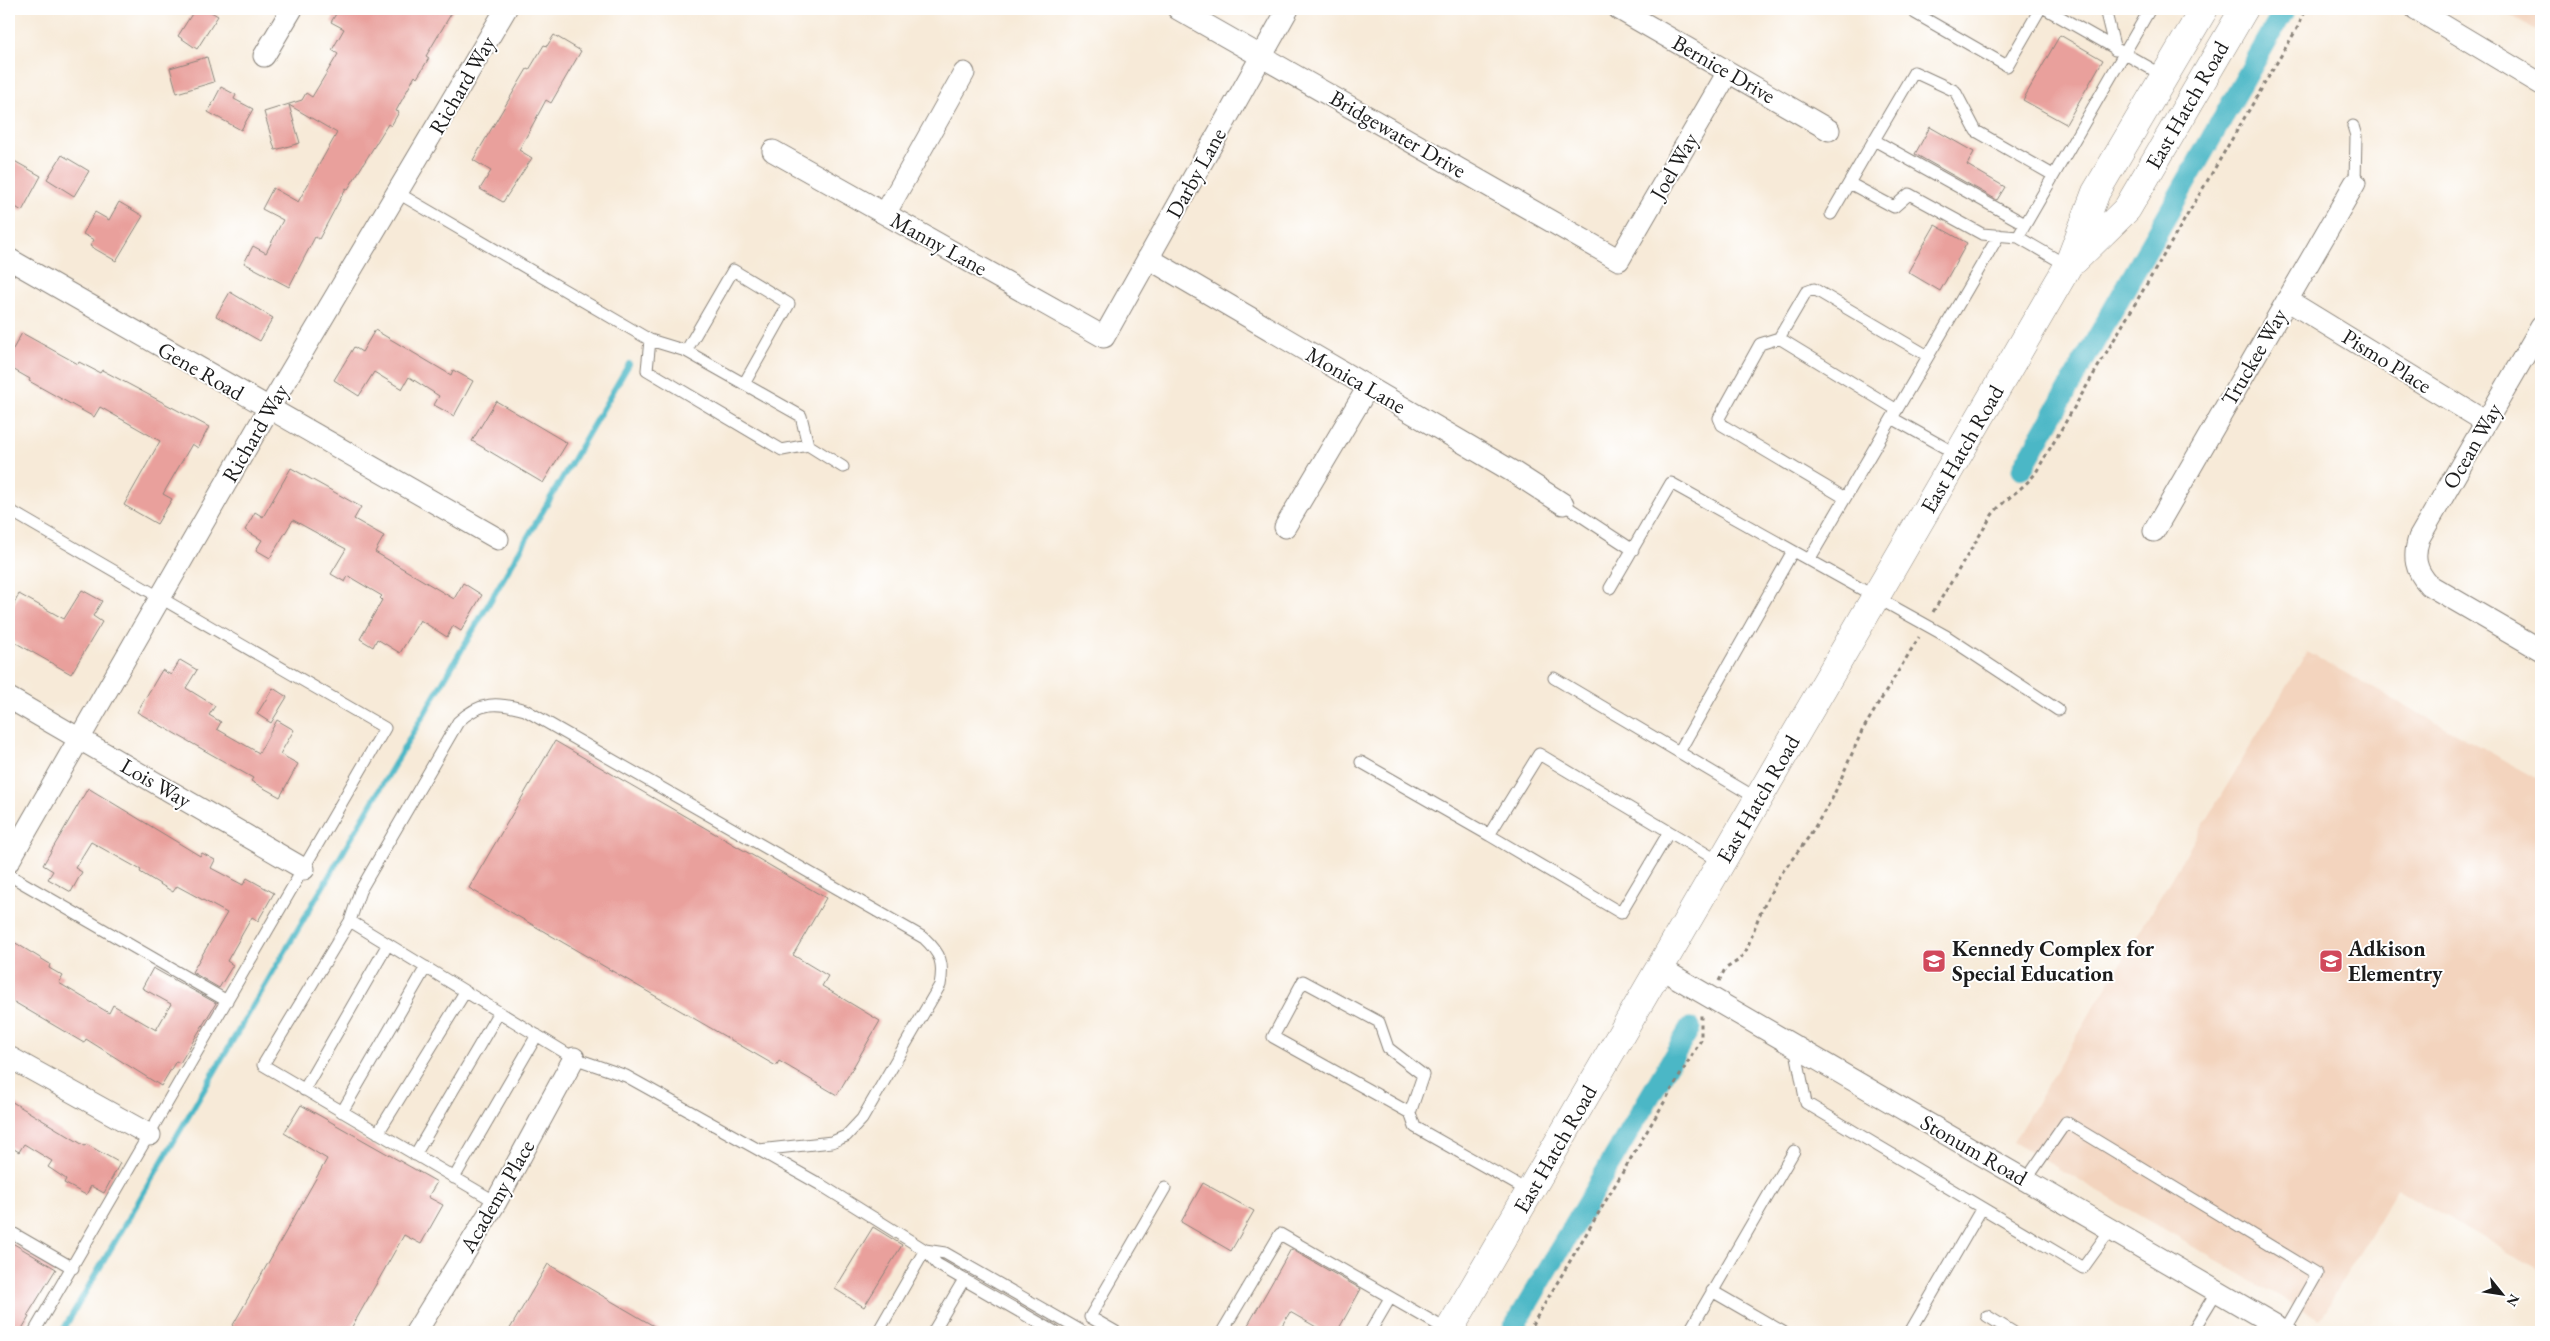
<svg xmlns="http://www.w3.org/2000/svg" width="2550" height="1341" viewBox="0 0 2550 1341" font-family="'EB Garamond',serif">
  <rect width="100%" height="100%" fill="#fff"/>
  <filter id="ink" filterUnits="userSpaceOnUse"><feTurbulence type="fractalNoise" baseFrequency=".02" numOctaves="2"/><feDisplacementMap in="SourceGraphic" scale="10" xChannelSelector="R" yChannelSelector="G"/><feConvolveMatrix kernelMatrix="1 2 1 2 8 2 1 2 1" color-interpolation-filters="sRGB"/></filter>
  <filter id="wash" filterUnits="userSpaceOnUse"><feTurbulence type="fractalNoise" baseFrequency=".0096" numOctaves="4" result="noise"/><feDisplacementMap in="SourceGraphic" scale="20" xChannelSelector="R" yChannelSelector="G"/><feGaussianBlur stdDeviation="1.12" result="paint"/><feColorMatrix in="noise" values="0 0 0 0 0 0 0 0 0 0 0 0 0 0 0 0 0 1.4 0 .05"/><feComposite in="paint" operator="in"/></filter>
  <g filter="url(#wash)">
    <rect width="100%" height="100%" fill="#f7ead8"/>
    <path fill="#f3d4be" d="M2500,9h41v24z
      M2307,652l234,128v491l-144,-82 -78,131 -306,-178z"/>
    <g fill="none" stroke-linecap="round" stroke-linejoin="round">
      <path stroke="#4bb7c6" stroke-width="6" d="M62,1332l567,-968"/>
      <path stroke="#4bb7c6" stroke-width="21" d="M2022,469l263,-460
        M1511,1332l179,-304"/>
    </g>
    <g id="blocks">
      <path fill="#e9a09c" d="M195,9h11l12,7 -21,33 -19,-13z
        M339,9h115l-28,47 3,2 -12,20 -2,-2 -19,35 3,1 -8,14 -3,-2 -40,65 -2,-1 -27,51 -4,-2 -26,50 -45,-24 9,-17 13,7 17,-33 -21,-11 11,-21 25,14 39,-69 -48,-28 11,38 -25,7 -11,-38 38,-12 4,-7 6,4 26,-43 -6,-4 12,-21 -13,-7z
        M554,35l27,16 -30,52 -5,-3 -27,50 13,8 -29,44 -23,-13 11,-18 -18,-11 54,-91 2,1 15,-25 3,1z
        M2060,35l43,25 -37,64 -43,-24z
        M207,57l7,25 -37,11 -7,-25z
        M221,87l15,8 -2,4 19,10 -12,21 -33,-18z
        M1930,127l44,25 -7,13 38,22 -8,13 -82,-46z
        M62,155l27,16 -15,25 -27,-17z
        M9,158l32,18 -19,35 -13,-8z
        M119,202l24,14 -27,45 -26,-15 4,-6 -11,-6 12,-22 14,8z
        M1935,225l32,18 -27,48 -32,-19z
        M230,292l43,26 -13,23 -44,-25z
        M375,330l76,45 2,-5 20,11 -19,35 -20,-11 5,-9 -30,-19 -7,12 -28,-17 -15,24 -25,-16 20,-33 8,5z
        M22,333l56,31 1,-2 21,11 2,-3 107,57 -11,21 -6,-4 -29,50 9,5 -15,25 -33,-19 36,-64 -60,-34 -6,10 -65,-36 1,-2 -21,-12v-11z
        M496,401l71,42 -24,40 -71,-42z
        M291,468l70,39 -7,12 30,17 -9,16 79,47 9,-16 19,12 -21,36 -8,-5 -6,11 -27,-17 -20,33 -23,-14 -4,8 -13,-8 22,-39 -2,-2 2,-2 -34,-20 -3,6 -14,-8 15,-25 -53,-29 -23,38 -14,-8 6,-10 -17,-10 10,-18 8,5z
        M82,590l20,11 -9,15 9,6 -31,52 -62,-35v-25l10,-20 45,25z
        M180,660l17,10 -11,18 29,18 -6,9 12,7 -4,7 42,24 18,-33 17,10 -14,24 18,10 -18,33 -29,-16 2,-3 -116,-66 25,-42 9,5z
        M273,688l14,9 -16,26 -14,-9z
        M555,741l271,157 -33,57 35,21 -6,10 58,35 -43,74 -58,-34 -3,5 -307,-178z
        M88,788l112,68 2,-3 13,7 -4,8 32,17 4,-7 27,15 -16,28 -6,-4 -25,44 6,4 -14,23 -27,-16 35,-59 -50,-27 -4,6 -33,-20 1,-2 -50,-28 -16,26 7,4 -11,20 -23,-13 5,-8 -10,-6z
        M9,939l41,25 -1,4 14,8 -4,7 50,30 4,-8 43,25 15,-26 -29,-16 11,-20 63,35 -36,60 -4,-2 -15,25 -75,-47 -2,4 -75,-44z
        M9,1100l76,46 1,-2 34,19 -16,30 -13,-7 -5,9 -22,-12 2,-4 -18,-12 4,-6 -28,-17 -5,8 -10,-6z
        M301,1105l136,77 -9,15 15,8 -22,39 -17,-9 -55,97h-120l98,-173 -43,-26z
        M1203,1183l51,28 -23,40 -50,-29z
        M873,1227l29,18 -38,62 -29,-18z
        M9,1241l47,28 -29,47 2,1 -9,15h-11z
        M1291,1249l70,40 -24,43h-12l-35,-20 -12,20h-34z
        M548,1264l116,68h-156z"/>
    </g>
  </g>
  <g filter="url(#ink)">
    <use href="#blocks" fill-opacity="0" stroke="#8a837a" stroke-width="1"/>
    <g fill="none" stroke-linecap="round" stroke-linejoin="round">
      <g stroke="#8a837a" stroke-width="13">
        <path id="service" d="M1918,9l-3,4 92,53 33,-57
          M2046,9l118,67
          M2105,9l10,41
          M2353,126l3,10 -1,47
          M1849,183l45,24 15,-13 73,40 36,3
          M398,193l252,147 36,11 115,65 7,29 35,22
          M1831,214l43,-74
          M2025,224l-151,-84 40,-68 41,19 21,40 77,44
          M2068,266l-50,-29 132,-228
          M1779,338l118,72
          M650,340l-3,30 135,80 26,-5
          M686,351l47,-81 56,34 -45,80
          M1892,418l66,37
          M1845,498l-123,-73 -3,-7 41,-74 19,-6 27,-46 8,-3 114,67
          M1563,504l70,46
          M9,510l376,218 -351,604
          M1809,560l190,-325
          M1610,588l61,-105 122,68
          M1554,678l204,121
          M1679,752l114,-201 153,85 112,74
          M1361,762l128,73 50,-81 181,108
          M1489,835l132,78 48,-81
          M9,875l218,126
          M350,921l10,-30 98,-169c22,-21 40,-20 67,-12l399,228c17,16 20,25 16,47l-78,134 -16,17 -14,6 -73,8 -133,-74 -52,-18 -224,-137 -87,144 233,137
          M1795,1046l11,57 277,165 28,-39
          M304,1090l84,-146
          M342,1112l84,-145
          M1410,1113l13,-38 -35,-27 -9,-26 -76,-41 -30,56 137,76 5,14 115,65
          M378,1133l87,-141
          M759,1150l62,35 104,65 12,14 118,68
          M415,1155l84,-143
          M454,1178l83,-143
          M2026,1180l40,-58 251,152 -33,58
          M9,1231l64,37
          M925,1250l20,3 138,79
          M1712,1291l71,41
          M1987,1316l26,16
          M878,1332l47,-82
          M933,1332l30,-51
          M1116,1332l-26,-15 75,-129
          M1222,1332l58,-98 169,97
          M1370,1332l20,-34
          M1689,1332l105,-181
          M1910,1332l72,-124
          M2192,1332l25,-41"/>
      </g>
      <g stroke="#8a837a" stroke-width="23">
        <path id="minor" d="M1178,9l441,251 109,-188
          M1619,9l210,121
          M2416,9l125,75
          M264,56l28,-47
          M773,151l331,186 184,-328
          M885,214l79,-141
          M1148,258l367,215 48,31
          M9,259l489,280
          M2287,300l199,122
          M2541,327l-122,211c-6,19 -4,32 10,47l112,65
          M1285,527l83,-140
          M2154,531l201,-348
          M9,698l295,171
          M9,861l259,-451 238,-401
          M1660,968l627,364
          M9,1057l141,78
          M416,1332l80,-130 78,-144"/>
      </g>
      <g stroke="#8a837a" stroke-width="29">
        <path id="primary" d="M2075,260l52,-51 117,-200
          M1448,1332l620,-1066 28,-74 108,-183"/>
      </g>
      <path stroke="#8a837a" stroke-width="3" stroke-dasharray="4 4" stroke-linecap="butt" d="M1933,612l59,-97c12,-16 30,-25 43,-41l264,-449 6,-16
        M1719,981l6,-12 14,-9 7,-9 13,-35 19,-38 30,-40 24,-39 30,-68 57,-94
        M1528,1332l173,-292v-25"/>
      <use href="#service" stroke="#fff" stroke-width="11"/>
      <use href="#minor" stroke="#fff" stroke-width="21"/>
      <use href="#primary" stroke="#fff" stroke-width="28"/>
    </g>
  </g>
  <defs>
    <g id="school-square" transform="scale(1.25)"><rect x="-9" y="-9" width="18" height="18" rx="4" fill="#d1495b" stroke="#fff"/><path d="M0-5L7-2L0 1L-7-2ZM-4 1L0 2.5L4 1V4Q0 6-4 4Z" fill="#fff"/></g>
  </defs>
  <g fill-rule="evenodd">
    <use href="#school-square" x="1934" y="961"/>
    <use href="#school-square" x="2331" y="961"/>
  </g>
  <g text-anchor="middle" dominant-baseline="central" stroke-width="4" stroke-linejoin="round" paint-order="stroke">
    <g font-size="22" fill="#1c1c1c" stroke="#fff">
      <text transform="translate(1724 69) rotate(30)">Bernice Drive</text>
      <text transform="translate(462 85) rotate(-60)">Richard Way</text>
      <text transform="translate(2187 105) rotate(-60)">East Hatch Road</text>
      <text transform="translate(1398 134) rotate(30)">Bridgewater Drive</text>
      <text transform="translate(1674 166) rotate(-60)">Joel Way</text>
      <text transform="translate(1196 173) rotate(-61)">Darby Lane</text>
      <text transform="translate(939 244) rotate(29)">Manny Lane</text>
      <text transform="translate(2254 357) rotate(-60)">Truckee Way</text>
      <text transform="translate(2387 361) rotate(32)">Pismo Place</text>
      <text transform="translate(201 371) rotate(30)">Gene Road</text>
      <text transform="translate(1356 380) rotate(30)">Monica Lane</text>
      <text transform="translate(255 433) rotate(-60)">Richard Way</text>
      <text transform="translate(2472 446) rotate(-60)">Ocean Way</text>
      <text transform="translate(1962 449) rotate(-60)">East Hatch Road</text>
      <text transform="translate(156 783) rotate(30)">Lois Way</text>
      <text transform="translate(1758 799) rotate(-60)">East Hatch Road</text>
      <text transform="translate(1555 1149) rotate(-60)">East Hatch Road</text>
      <text transform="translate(1974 1150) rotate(30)">Stonum Road</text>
      <text transform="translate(497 1196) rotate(-60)">Academy Place</text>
    </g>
    <g font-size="22" font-weight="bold" fill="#1c1c1c" stroke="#fff" text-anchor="start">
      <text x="1952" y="948">Kennedy Complex for<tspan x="1952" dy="25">Special Education</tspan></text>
      <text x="2348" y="948">Adkison<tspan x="2348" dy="25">Elementry</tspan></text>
    </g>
  </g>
  <rect width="2550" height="1341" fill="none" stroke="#fff" stroke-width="30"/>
  <g transform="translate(2502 1294) rotate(120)" stroke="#ffffff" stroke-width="4" paint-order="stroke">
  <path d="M0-4L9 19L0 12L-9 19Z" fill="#1c1c1c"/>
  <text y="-8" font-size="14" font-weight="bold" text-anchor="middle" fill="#1c1c1c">N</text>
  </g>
</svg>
